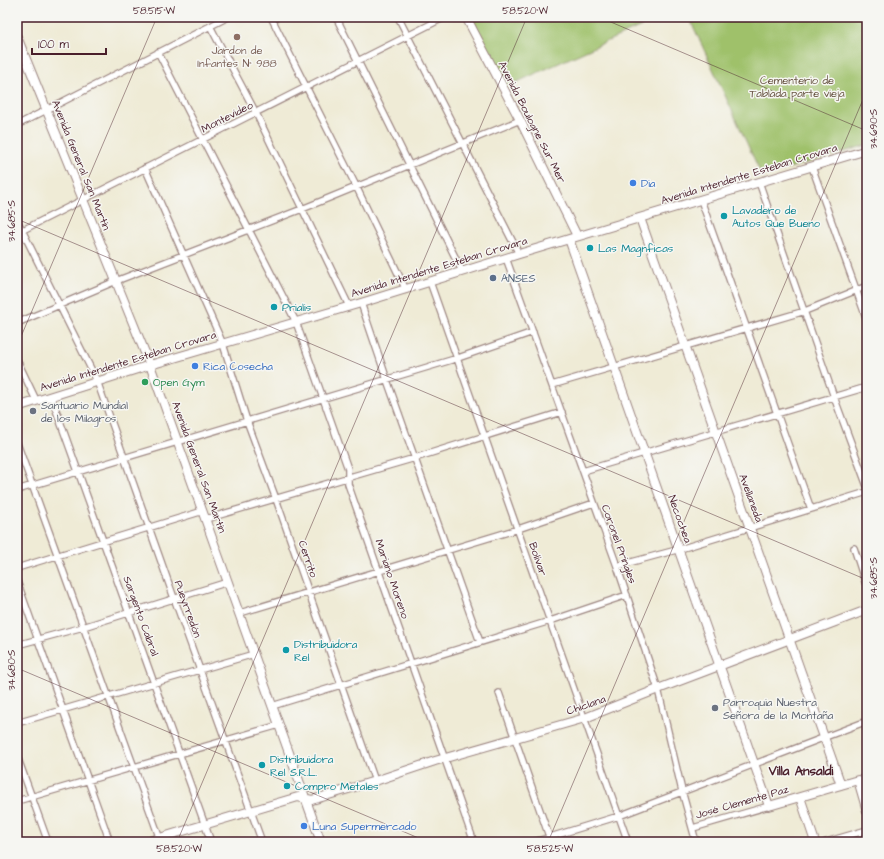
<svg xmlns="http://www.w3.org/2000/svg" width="884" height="859" viewBox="0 0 884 859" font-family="'Architects Daughter',sans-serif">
  <rect width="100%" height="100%" fill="#f6f6f2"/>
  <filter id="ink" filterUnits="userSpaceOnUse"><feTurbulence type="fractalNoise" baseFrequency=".025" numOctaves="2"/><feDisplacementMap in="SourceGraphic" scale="8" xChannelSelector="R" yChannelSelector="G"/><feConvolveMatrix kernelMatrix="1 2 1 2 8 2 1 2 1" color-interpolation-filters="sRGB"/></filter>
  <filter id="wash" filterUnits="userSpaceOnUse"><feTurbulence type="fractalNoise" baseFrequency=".012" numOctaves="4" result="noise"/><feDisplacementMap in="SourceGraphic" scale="16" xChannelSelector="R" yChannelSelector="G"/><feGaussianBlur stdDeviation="0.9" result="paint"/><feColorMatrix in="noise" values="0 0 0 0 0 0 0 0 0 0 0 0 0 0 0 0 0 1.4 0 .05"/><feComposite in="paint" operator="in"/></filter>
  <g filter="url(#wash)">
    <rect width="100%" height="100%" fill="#efebd6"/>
    <path fill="#9fc16a" stroke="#74704a" d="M471,17h190l-155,70z
      M689,17h178v128l-105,31z"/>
  </g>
  <g filter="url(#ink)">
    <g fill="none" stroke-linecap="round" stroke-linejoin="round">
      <g stroke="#9c8580" stroke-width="8">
        <path id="street" d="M271,17l85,169 50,104
          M336,17l126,254
          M398,17l121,237
          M210,26l46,87 93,193
          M158,52l138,270 52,147v15l126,358
          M17,125l211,-108
          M812,167l55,153
          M145,168l78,176 24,77 29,78 99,282
          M759,182l75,215 33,89
          M701,200l110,309
          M17,220l80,161 77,217 88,244
          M17,233l428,-216
          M506,258l111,308 41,123 24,102 14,51
          M430,282l198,560
          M361,303l26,77 93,262
          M17,323l99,-42 186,-72 218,-89
          M17,360l19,40
          M552,385l253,-74 62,-25
          M51,396l160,446
          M17,443l144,399
          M583,471c95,-28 189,-56 284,-84
          M17,490l441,-132 75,-26
          M206,519l209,-61 147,-46
          M854,548l13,40
          M617,566l63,-17 187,-57
          M17,568l186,-57
          M17,581l93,261
          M240,613l278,-84 76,-26
          M17,645l66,-18 145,-45
          M499,693l52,149
          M272,706l278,-85 77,-26
          M17,723l237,-69
          M17,756l31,86
          M858,780l9,-2
          M17,801l262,-76
          M693,828l76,-22
          M534,842l85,-26 248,-95
          M826,842l41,-12"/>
      </g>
      <g stroke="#9c8580" stroke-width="10">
        <path id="secondary" d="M466,17l54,103 57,116
          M17,37l133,328 171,477
          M640,218l201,567
          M569,239l200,567 89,-26 9,31
          M17,407l133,-42 211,-62 158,-49 348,-104
          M800,797l15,45
          M146,842l152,-45 14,3 63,-19 60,-20 150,-43 73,-29 209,-79"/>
      </g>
      <use href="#street" stroke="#fff" stroke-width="5.5"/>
      <use href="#secondary" stroke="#fff" stroke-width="8"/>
    </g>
  </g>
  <path fill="none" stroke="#4a1f2b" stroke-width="1" stroke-opacity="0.45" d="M599,17l268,114M17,219l850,361M17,346l140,-329M17,668l411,174M177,842l350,-825M548,842l319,-752"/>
  <circle fill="#8d6e63" stroke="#f6f6f2" stroke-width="1.5" cx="237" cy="37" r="4"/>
  <g fill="#3f7fe0" stroke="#f6f6f2" stroke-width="1.5">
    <circle cx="633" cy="183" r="4"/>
    <circle cx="195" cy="366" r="4"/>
    <circle cx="304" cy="826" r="4"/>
  </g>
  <g fill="#0f9aa8" stroke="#f6f6f2" stroke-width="1.5">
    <circle cx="724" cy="216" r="4"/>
    <circle cx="590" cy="248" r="4"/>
    <circle cx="274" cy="307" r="4"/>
    <circle cx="286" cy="650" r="4"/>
    <circle cx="262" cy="765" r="4"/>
    <circle cx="287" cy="786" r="4"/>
  </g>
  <circle fill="#5c6f8a" stroke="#f6f6f2" stroke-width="1.5" cx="493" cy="278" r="4"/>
  <circle fill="#2e9e5b" stroke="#f6f6f2" stroke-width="1.5" cx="145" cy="382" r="4"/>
  <g fill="#6b7280" stroke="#f6f6f2" stroke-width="1.5">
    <circle cx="33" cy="411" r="4"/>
    <circle cx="715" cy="708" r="4"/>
  </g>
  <g text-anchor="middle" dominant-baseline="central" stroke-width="3" stroke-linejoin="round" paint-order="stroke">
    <g font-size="11" fill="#785e54" stroke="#f6f6f2">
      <text x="237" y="50">Jardon de<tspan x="237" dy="13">Infantes N° 988</tspan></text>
    </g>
    <g font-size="11" fill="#64503e" stroke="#f6f6f2">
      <text x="797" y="80">Cementerio de<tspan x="797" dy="13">Tablada parte vieja</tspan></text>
    </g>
    <g font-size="11" fill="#4a1f2b" stroke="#f6f6f2">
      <text transform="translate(227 117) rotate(-27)">Montevideo</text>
      <text transform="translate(532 122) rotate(63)">Avenida Boulogne Sur Mer</text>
      <text transform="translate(81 165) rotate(68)">Avenida General San Martín</text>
      <text transform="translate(749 174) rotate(-17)">Avenida Intendente Esteban Crovara</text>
      <text transform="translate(439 267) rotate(-17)">Avenida Intendente Esteban Crovara</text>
      <text transform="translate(128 361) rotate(-17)">Avenida Intendente Esteban Crovara</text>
      <text transform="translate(199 467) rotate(70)">Avenida General San Martín</text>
      <text transform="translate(751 498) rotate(70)">Avellaneda</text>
      <text transform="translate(680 519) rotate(70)">Necochea</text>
      <text transform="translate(619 544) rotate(70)">Coronel Pringles</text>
      <text transform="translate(308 559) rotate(71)">Cerrito</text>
      <text transform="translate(538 559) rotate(71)">Bolívar</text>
      <text transform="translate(392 579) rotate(71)">Mariano Moreno</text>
      <text transform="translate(188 609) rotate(70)">Pueyrredón</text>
      <text transform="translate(141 616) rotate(70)">Sargento Cabral</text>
      <text transform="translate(586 705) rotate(-19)">Chiclana</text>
      <text transform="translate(742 802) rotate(-16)">José Clemente Paz</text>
    </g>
    <g font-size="11" fill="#366cbe" stroke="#f6f6f2" text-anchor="start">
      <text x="641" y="183">Dia</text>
      <text x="203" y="366">Rica Cosecha</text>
      <text x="312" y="826">Luna Supermercado</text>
    </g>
    <g font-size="11" fill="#0d838f" stroke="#f6f6f2" text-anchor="start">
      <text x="732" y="210">Lavadero de<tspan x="732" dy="13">Autos Que Bueno</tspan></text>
      <text x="598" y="248">Las Magnficas</text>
      <text x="282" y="307">Prialis</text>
      <text x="294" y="644">Distribuidora<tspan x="294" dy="13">Rel</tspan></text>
      <text x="270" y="759">Distribuidora<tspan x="270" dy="13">Rel S.R.L.</tspan></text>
      <text x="295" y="786">Compro Metales</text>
    </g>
    <g font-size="11" fill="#4e5e75" stroke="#f6f6f2" text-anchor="start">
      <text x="501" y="278">ANSES</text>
    </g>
    <g font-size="11" fill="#27864d" stroke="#f6f6f2" text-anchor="start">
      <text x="153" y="382">Open Gym</text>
    </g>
    <g font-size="11" fill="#5b616d" stroke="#f6f6f2" text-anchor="start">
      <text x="41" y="405">Santuario Mundial<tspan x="41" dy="13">de los Milagros</tspan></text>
      <text x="723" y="702">Parroquia Nuestra<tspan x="723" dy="13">Señora de la Montaña</tspan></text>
    </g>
    <g font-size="13" font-weight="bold" fill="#4a1f2b" stroke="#f6f6f2">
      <text x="801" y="771">Villa Ansaldi</text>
    </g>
  </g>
  <rect width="884" height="859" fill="none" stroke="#f6f6f2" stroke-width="44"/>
  <path d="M32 48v6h74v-6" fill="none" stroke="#4a1f2b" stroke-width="2"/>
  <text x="38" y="48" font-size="12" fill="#4a1f2b" stroke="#f6f6f2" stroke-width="3" paint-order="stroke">100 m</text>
  <rect x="22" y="22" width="840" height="815" fill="none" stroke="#4a1f2b" stroke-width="1.5"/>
  <g font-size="10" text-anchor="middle" fill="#4a1f2b">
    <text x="154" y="14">58.515°W</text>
    <text x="525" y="14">58.520°W</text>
    <text transform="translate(873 129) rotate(-90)" y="4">34.690°S</text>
    <text transform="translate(11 221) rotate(-90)" y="4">34.685°S</text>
    <text transform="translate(873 578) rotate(-90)" y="4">34.685°S</text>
    <text transform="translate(11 670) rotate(-90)" y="4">34.680°S</text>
    <text x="179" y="852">58.520°W</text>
    <text x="550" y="852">58.525°W</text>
  </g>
</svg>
